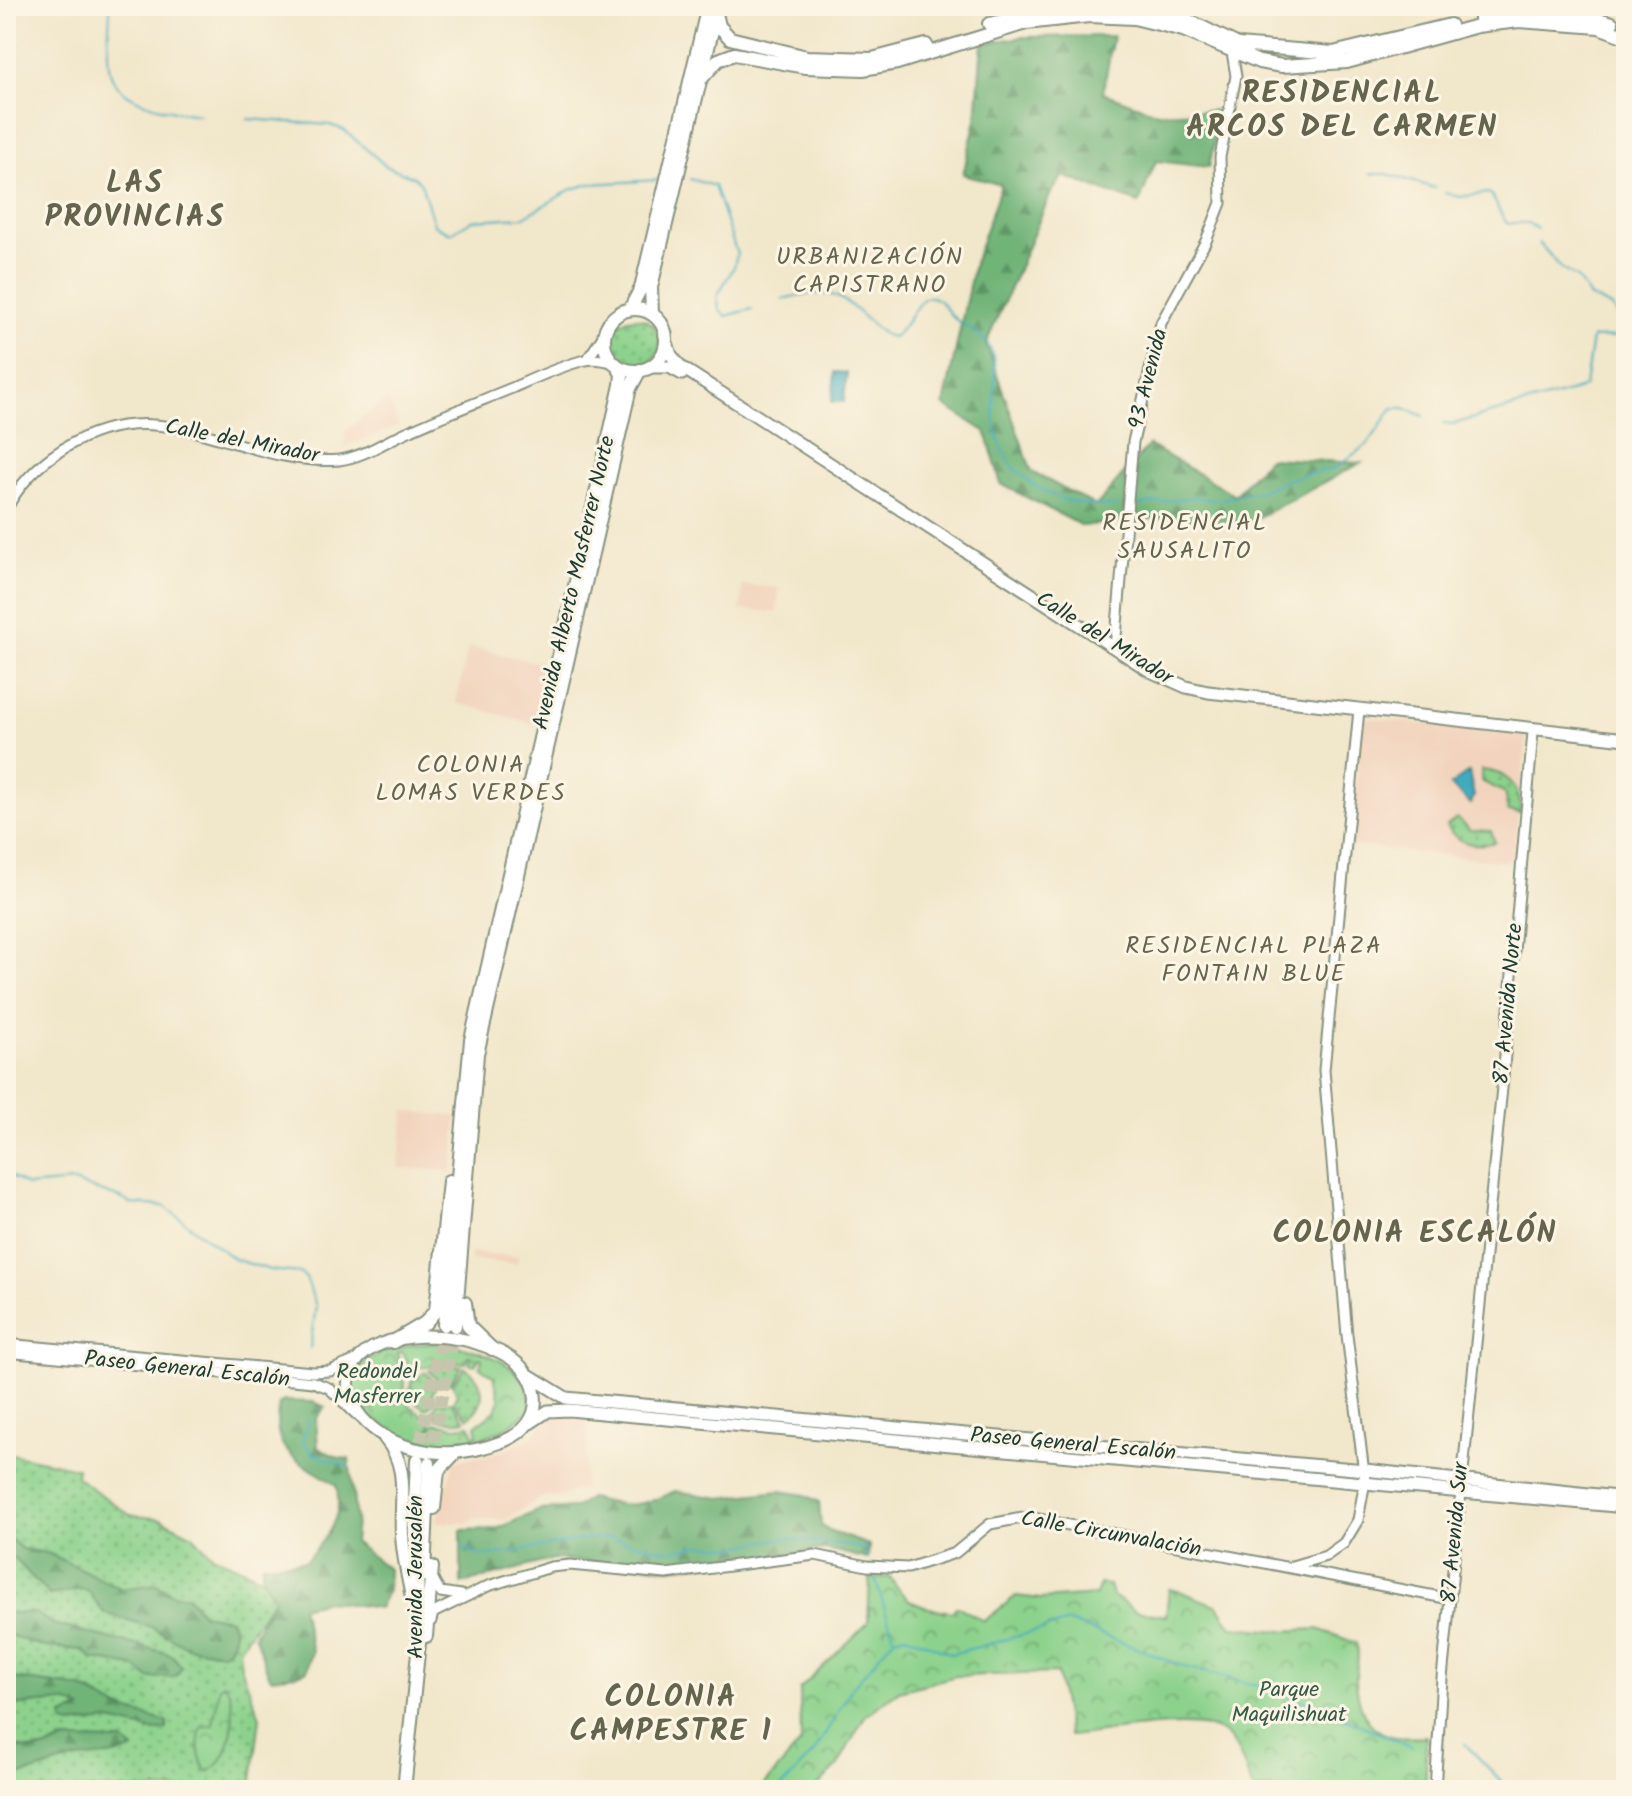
<svg xmlns="http://www.w3.org/2000/svg" width="1632" height="1796" viewBox="0 0 1632 1796" font-family="Kalam,sans-serif">
  <defs>
    <pattern id="grass-dots" width="8" height="8" patternUnits="userSpaceOnUse" patternTransform="scale(2)"><rect width="8" height="8" fill="#8cd28c"/><path d="M2 2h.1M6 6h.1" fill="none" stroke="#72ac73" stroke-width="1.8" stroke-linecap="round"/></pattern>
    <pattern id="forest-firs" width="22" height="20" patternUnits="userSpaceOnUse" patternTransform="scale(2)"><rect width="22" height="20" fill="#71b478"/><path d="M5 1l3.5 6h-7zM16 11l3.5 6h-7z" fill="#5c9463"/></pattern>
    <pattern id="park-crowns" width="20" height="18" patternUnits="userSpaceOnUse" patternTransform="scale(2)"><rect width="20" height="18" fill="#8cd28c"/><path d="M2 6a3 3 0 1 1 6 0M12 15a3 3 0 1 1 6 0" fill="none" stroke="#72ac73"/></pattern>
  </defs>
  <rect width="100%" height="100%" fill="#fcf5e5"/>
  <filter id="ink" filterUnits="userSpaceOnUse"><feTurbulence type="fractalNoise" baseFrequency=".0125" numOctaves="2"/><feDisplacementMap in="SourceGraphic" scale="16" xChannelSelector="R" yChannelSelector="G"/><feConvolveMatrix kernelMatrix="1 2 1 2 8 2 1 2 1" color-interpolation-filters="sRGB"/></filter>
  <filter id="wash" filterUnits="userSpaceOnUse"><feTurbulence type="fractalNoise" baseFrequency=".006" numOctaves="4" result="noise"/><feDisplacementMap in="SourceGraphic" scale="32" xChannelSelector="R" yChannelSelector="G"/><feGaussianBlur stdDeviation="1.8" result="paint"/><feColorMatrix in="noise" values="0 0 0 0 0 0 0 0 0 0 0 0 0 0 0 0 0 1.4 0 .05"/><feComposite in="paint" operator="in"/></filter>
  <g filter="url(#wash)">
    <rect width="100%" height="100%" fill="#f1e7cb"/>
    <path fill="#f2d4be" d="M388,398l11,28 -54,21v-16z
      M742,585l37,3 -2,24 -36,-2z
      M468,647l79,18 -11,59 -80,-21z
      M1363,717l164,19 -14,123 -7,3 -156,-17z
      M405,1111l52,5 -5,55 -54,-3z
      M471,1253l47,3 -1,8 -46,-4z
      M551,1415l38,5 -5,68 -27,9h-15l-36,23 -31,-2 -6,5 -33,-1 18,-61 51,-10 26,-13z"/>
    <path fill="url(#grass-dots)" stroke="#568860" stroke-width="2" d="M612 342a24 24 0 1 1 48 0a24 24 0 1 1-48 0Z
      M1481,770c25,1 42,17 39,43l-12,-2 -4,-19 -23,-11z
      M1457,818l13,12 21,1 4,11c-20,6 -38,2 -48,-16z
      M440,1366h21l-10,17 -12,-1 -10,-11z
      M464,1367c22,13 24,36 4,51l-15,-17 4,-7 -4,-10z
      M425,1372l11,13 -4,9 3,6 -8,9c-12,-5 -19,-14 -16,-27z
      M438,1402h13l14,18c-12,3 -25,1 -34,-7z
      M6,1453l71,15 -1,9 54,38 31,4 32,16 19,20 50,23 13,-2 8,9 -44,64 2,18 19,50 -9,73h-245z"/>
    <path fill="url(#forest-firs)" stroke="#487856" stroke-width="2" d="M1113,36l-10,57 55,20 63,-3 -12,57 -53,-6 -17,42 -76,-27 -13,19 -64,149 46,128 64,34 53,-61 86,50 33,-37 93,5 -112,59 -92,-4 -75,8 -81,-42 -15,-52 -42,-27 30,-142 27,-78 -38,-11 13,-55 6,-76 41,-6z
      M284,1401l30,1 11,5 -9,12 2,29 21,10 10,1 7,61 -2,22 34,27 -1,23 -8,16 -53,-7 -25,6 11,44 -5,19 -11,5 -25,3c-9,-15 -9,-28 -17,-43l20,-37 -12,-20v-14l43,-3c21,-22 40,-45 31,-76 -36,-25 -67,-30 -57,-81z
      M675,1491l46,7 59,-7 25,4 14,7 2,23 8,6 40,14 -1,14 -42,-10 -156,19 -116,-9 -93,25v-54l35,-1 44,-19 35,-2 15,-10c34,10 54,9 85,-7z
      M6,1535l16,14 26,4 74,36 34,-5 17,10 13,1 17,19 27,5c7,13 5,27 -8,34l-35,-6 -36,-20 -47,-14 -15,-21 -6,-3 -34,6 -35,-37 -8,-1z
      M6,1613h29l18,11 107,27 13,5 9,11 -7,10 -26,1 -16,-12 -40,-7 -11,-9 -38,-3 -38,-13z
      M6,1677l76,11 37,20 48,14v7l-13,2 -44,-10 -40,4 -6,-2 -1,-7 18,-7c-20,-15 -52,-1 -75,-4z
      M65,1740l57,1 12,8c-19,9 -41,7 -61,11 -25,5 -40,15 -67,17v-34c25,9 34,10 59,-3z"/>
    <path fill="url(#park-crowns)" stroke="#568860" stroke-width="2" fill-rule="evenodd" d="M435,1343c38,4 99,18 95,66 -37,39 -102,44 -147,16 -10,-6 -22,-14 -27,-25 -22,-44 51,-57 79,-57zM402,1352l7,14c18,5 37,-6 57,-3l2,-7 3,1 -2,7 7,1 2,-7 4,1 -2,8 14,10 6,24 -5,10 -19,14 2,10h-4l-4,-10 -14,2 -21,-4 -5,5 1,-7 -23,-17 -10,-51z
      M890,1577c17,29 30,30 62,35l5,-6 27,15 32,-25 25,3 55,-4 4,-11 9,1 3,10 23,16 31,5 3,-27c17,2 31,12 48,16l15,22 48,4 38,-2 38,14c5,14 -1,24 0,37 3,46 25,64 70,56v54h-173c-7,-17 -13,-44 -28,-56 -23,-20 -124,-1 -156,2l-12,-63 -101,3 -57,15 -34,25 -28,51 -24,23h-53l41,-47 -1,-54 68,-66 2,-45z
      M224,1683c16,20 10,79 -17,89 -10,-16 -10,-27 -6,-45l12,-2 6,-38z"/>
    <path fill="#3fabbe" stroke="#2f7479" stroke-width="2" d="M835,372l12,1 -3,29h-12z
      M1469,772l5,24 -3,8 -21,-19z"/>
    <g fill="none" stroke-linecap="round" stroke-linejoin="round">
      <path stroke="#3fabbe" stroke-width="2" d="M110,6c0,21 -5,50 1,69 10,29 64,37 89,40
        M248,119l82,6 14,5 42,36 28,11 7,6 13,42 17,8 22,-13 51,-3 46,-27 19,-6 69,-4
        M1370,174h17l48,14
        M690,179l24,7 23,68 -3,13 -17,29 2,14 7,6 26,-7
        M1445,193l15,4 29,-4c9,8 8,21 19,30h20l9,6
        M1539,243l24,27 14,8 12,18 23,12 14,19
        M783,299c62,-15 57,1 102,36l8,2c14,-8 24,-39 35,-40 12,-1 17,11 23,18 11,12 30,17 38,31 10,18 4,48 5,68 4,66 65,95 123,92
        M1443,423l10,1 127,-35 5,-3 7,-48 34,-1
        M1134,506l61,-9 22,3 44,-9 31,-13 43,-10 33,-24 25,-36h11l20,8
        M6,1173l21,13 46,-4 48,16 10,6 33,2 70,53 36,11 30,3 6,5 10,28 -6,42
        M308,1419l-5,23 10,12 37,13
        M462,1547l18,8h16l95,-17h21l58,13 32,-6 33,2 49,-9 81,10 3,11
        M873,1573l21,64
        M1465,1744l45,46
        M779,1790l36,-39 37,-63 42,-50 12,-3 46,19 117,-32 116,45 101,26 126,54"/>
    </g>
  </g>
  <g filter="url(#ink)">
    <g fill="none" stroke-linecap="round" stroke-linejoin="round">
      <path stroke="#c7c5ad" stroke-width="12" stroke-dasharray="12 6" stroke-linecap="butt" d="M417,1459l26,-131
        M430,1459l25,-131"/>
      <g stroke="#889280" stroke-width="13">
        <path id="tertiary" d="M587,360l17,-25
          M6,510c13,-26 33,-46 57,-61 100,-64 179,19 276,11 26,-3 48,-20 72,-30 33,-15 67,-28 101,-42 23,-10 48,-22 73,-28 10,-2 20,0 30,3
          M1115,648l18,-206 28,-119 45,-82 15,-38 -1,-46 16,-81 -4,-24
          M6,1344l307,28 17,-1 29,-12
          M6,1352l307,30 16,6 27,26
          M1292,1566l34,-10 18,-13 14,-23 7,-39 -18,-146 -23,-265 35,-360
          M433,1579l7,13 21,3
          M431,1621l2,-8 55,-27 63,-19 19,-2 96,9 149,-19 52,11 41,2 47,-15 35,-29 38,-7 422,82
          M1435,1790l7,-112 61,-600 30,-346"/>
      </g>
      <g stroke="#889280" stroke-width="15">
        <path id="secondary" d="M665,336l6,19 10,12 469,304 36,16 22,5 418,47
          M649,367h20l13,7
          M426,1336c37,0 104,14 109,59 3,23 -12,38 -31,46 -138,54 -228,-99 -78,-105z
          M527,1374l39,24 799,72 261,28
          M530,1423l18,-12 21,-1 1057,97"/>
      </g>
      <g stroke="#889280" stroke-width="16">
        <path id="primary" d="M1143,12l44,8 51,25 95,8 117,-28
          M716,13l3,13 11,12 77,19 65,2 54,-14
          M1480,18c42,-9 91,-9 132,5
          M989,24l56,-11
          M701,79l17,-19 16,-6 71,13 58,2 34,-6 129,-40 63,-7 45,2 49,12 76,32 23,4 65,-4 130,-36 42,-5 80,6 27,10
          M630,309l11,-21 67,-282
          M604 340a31 31 0 1 1 62 0a31 31 0 1 1-62 0Z
          M652,314l-1,-27 64,-269
          M465,1303l3,23 24,23
          M444,1325l27,-285 150,-655 1,-11 -6,-10
          M455,1326l22,-272 153,-666 10,-18
          M393,1342l32,-19 11,-13 13,-129
          M385,1438c25,29 15,61 17,96 1,22 6,42 10,63
          M434,1508l4,-37 17,-18
          M424,1575l5,-112
          M426,1636l6,-69
          M404,1790l15,-147 -4,-138 2,-45"/>
      </g>
      <use href="#tertiary" stroke="#fff" stroke-width="9"/>
      <use href="#secondary" stroke="#fff" stroke-width="11"/>
      <use href="#primary" stroke="#fff" stroke-width="12"/>
    </g>
  </g>
  <g text-anchor="middle" dominant-baseline="central" stroke-width="6" stroke-linejoin="round" paint-order="stroke">
    <g font-size="22" fill="#1f3d34" stroke="#fcf5e5">
      <text transform="translate(1149 379) rotate(-76)">93 Avenida</text>
      <text transform="translate(242 442) rotate(11)">Calle del Mirador</text>
      <text transform="translate(575 583) rotate(-77)">Avenida Alberto Masferrer Norte</text>
      <text transform="translate(1104 639) rotate(32)">Calle del Mirador</text>
      <text transform="translate(1509 1004) rotate(-85)">87 Avenida Norte</text>
      <text transform="translate(187 1370) rotate(6)">Paseo General Escalón</text>
      <text transform="translate(1073 1445) rotate(5)">Paseo General Escalón</text>
      <text transform="translate(1456 1533) rotate(-85)">87 Avenida Sur</text>
      <text transform="translate(1111 1535) rotate(10)">Calle Circunvalación</text>
      <text transform="translate(416 1577) rotate(-90)">Avenida Jerusalén</text>
    </g>
    <g font-size="22" fill="#355b46" stroke="#fcf5e5">
      <text x="377" y="1372">Redondel<tspan x="377" dy="25">Masferrer</tspan></text>
      <text x="1289" y="1690">Parque<tspan x="1289" dy="25">Maquilishuat</tspan></text>
    </g>
    <g font-size="24" letter-spacing="2" fill="#65644c" stroke="#fcf5e5">
      <text x="870" y="257">URBANIZACIÓN<tspan x="870" dy="28">CAPISTRANO</tspan></text>
      <text x="1185" y="523">RESIDENCIAL<tspan x="1185" dy="28">SAUSALITO</tspan></text>
      <text x="471" y="765">COLONIA<tspan x="471" dy="28">LOMAS VERDES</tspan></text>
      <text x="1254" y="946">RESIDENCIAL PLAZA<tspan x="1254" dy="28">FONTAIN BLUE</tspan></text>
    </g>
    <g font-size="30" font-weight="bold" letter-spacing="2" fill="#65644c" stroke="#fcf5e5">
      <text x="1342" y="94">RESIDENCIAL<tspan x="1342" dy="34">ARCOS DEL CARMEN</tspan></text>
      <text x="135" y="184">LAS<tspan x="135" dy="34">PROVINCIAS</tspan></text>
      <text x="1415" y="1234">COLONIA ESCALÓN</text>
      <text x="671" y="1698">COLONIA<tspan x="671" dy="34">CAMPESTRE 1</tspan></text>
    </g>
  </g>
  <rect width="1632" height="1796" fill="none" stroke="#fcf5e5" stroke-width="32"/>
</svg>
